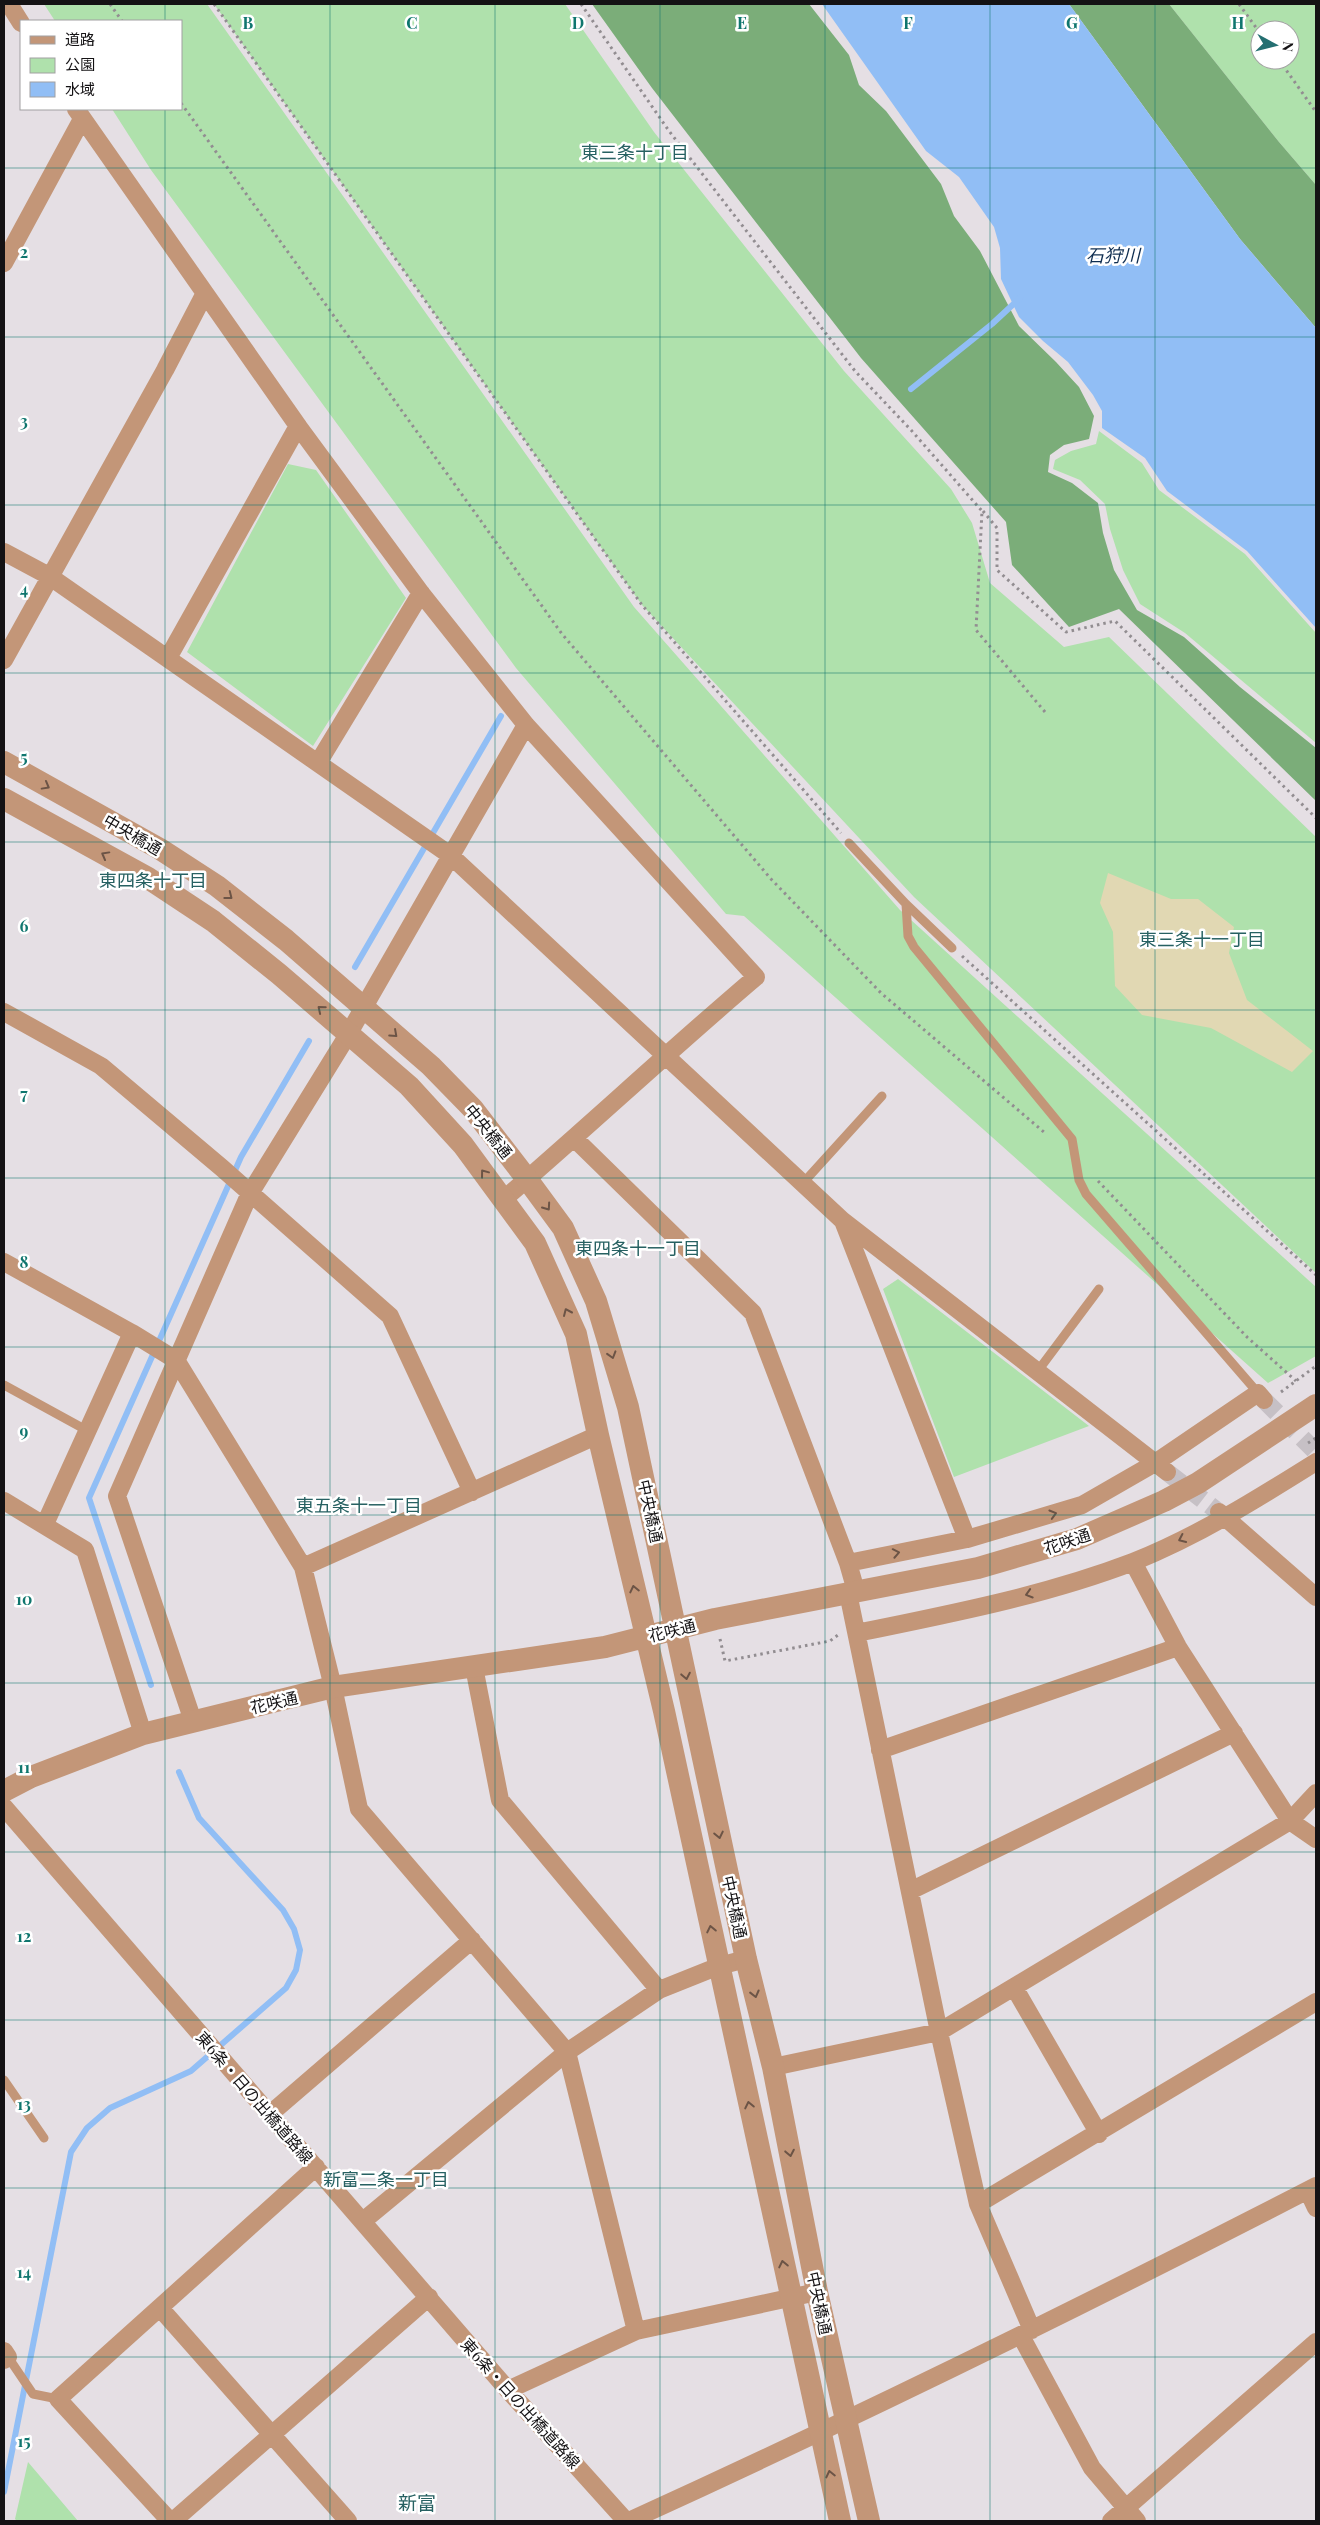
<svg xmlns="http://www.w3.org/2000/svg" width="1320" height="2525" viewBox="0 0 1320 2525" font-family="'Playfair Display','Noto Sans JP',serif">
  <rect width="100%" height="100%" fill="#e5dfe4"/>
  <path fill="#afe1ac" fill-rule="evenodd" d="M44,4h163l427,603 266,303 416,377v69l-48,27 -524,-467 -18,-2 -210,-246 -365,-498 -39,-61h69v-88h-126z
    M214,4h351l89,128 190,239 107,118 21,34 18,60 74,64 45,-10 207,200v436l-402,-376 -272,-292z
    M1169,4h147v181l-37,-43zM1260,30h30v30h-30z
    M1099,431l43,32 17,27 86,64 71,79v110l-131,-110 -45,-29 -17,-34 -13,-41 -5,-25 -25,-24 -27,-11 2,-9 16,-9 25,-7z
    M288,464l28,6 90,128 -93,148 -126,-94z
    M898,1279l191,147 -135,51 -71,-188z
    M28,2462l50,59h-61l-2,-2z"/>
  <path fill="#7bad79" d="M592,4h217l40,51 10,30 27,26 55,73 13,32 26,35 39,75 37,36 23,25 15,29 -5,23 -25,6 -14,10 -2,17 24,11 26,20 5,30 11,37 23,40 47,27 56,50 76,61v53l-197,-192 -50,18 -57,-62 -6,-43 -145,-164 -209,-270z
    M1069,4h100l110,138 37,43v143l-76,-89z"/>
  <path fill="#e1d8b3" d="M1108,873l63,26h27l36,28 -5,26 18,47 66,51 -21,21 -81,-44 -69,-13 -27,-29 -2,-54 -13,-29z"/>
  <path fill="#91bef5" d="M822,4h247l171,235 76,89v300l-69,-77 -80,-60 -22,-33 -43,-30v-17l-9,-16 -25,-33 -25,-21 -24,-24 -18,-38 -1,-31 -6,-21 -35,-50 -33,-26z"/>
  <g fill="none" stroke-linecap="round" stroke-linejoin="round">
    <path stroke="#91bef5" stroke-width="6" d="M911,389l81,-65 28,-26
      M355,967l146,-251
      M151,1685l-62,-187 152,-341 68,-116
      M4,2492l67,-340 16,-24 23,-20 81,-37 95,-83 10,-18 4,-20 -6,-21 -11,-19 -84,-92 -20,-46"/>
    <path stroke="#c6c0c5" stroke-width="18" stroke-dasharray="18 9" stroke-linecap="butt" d="M1264,1400l50,50
      M1167,1472l49,38"/>
    <path stroke="#928d91" stroke-width="3" stroke-dasharray="2.5 4" stroke-linecap="butt" d="M110,4l12,17
      M214,4l428,601 199,228
      M581,4l88,127 186,240 56,59 71,81 -6,119 69,82
      M1239,4l21,29
      M1279,60l37,52
      M181,103l381,531 209,245 110,114 164,140
      M983,511l14,17v42l69,62 49,-11 201,197
      M962,956l354,319
      M1098,1181l149,156 49,44
      M1281,1392l35,-26
      M1308,1443l8,-5
      M720,1639l5,22 105,-20 8,-6"/>
    <path stroke="#c39678" stroke-width="9" d="M849,843l57,61 46,44
      M906,904l2,32 6,11 158,192 7,41 7,14 172,199
      M803,1183l79,-87
      M1037,1372l62,-83
      M4,1385l84,46
      M4,2080l40,58
      M8,2357l25,37 25,5"/>
    <path stroke="#c39678" stroke-width="18" d="M9,4l12,19
      M76,109l222,317 123,167 105,132 230,252c-86,73 -167,149 -252,222
      M4,263l78,-144
      M4,552l45,24 401,279 392,365 325,252
      M168,658l130,-232
      M4,660l161,-290 40,-77
      M318,763l103,-170
      M4,1012l97,54 121,102 168,148 82,176
      M575,1139l178,174 95,250 8,28
      M843,1221l124,318
      M4,1262l128,71 44,27 127,207 30,120 26,122 208,243 69,279
      M4,1501l81,49 58,184
      M1219,1512l97,85
      M45,1524l87,-191
      M1133,1562l45,85 112,174 26,18
      M848,1563l119,-24 115,-34 73,-42 103,-70 6,7
      M303,1567l295,-132
      M848,1593l91,439 39,172 54,126
      M857,1633c92,-19 187,-37 276,-71 65,-26 124,-63 183,-100
      M474,1667l26,133 159,190
      M193,1721l-76,-225 132,-301 100,-162 177,-308
      M880,1750l298,-103
      M4,1807l504,583 118,131
      M910,1891l324,-158
      M1014,1987l85,147
      M773,2067l166,-35 351,-211 26,-28
      M270,2114l202,-174
      M1308,2191l8,17
      M978,2204l338,-202
      M363,2221l204,-169 92,-62 60,-24 27,-7
      M160,2308l188,213
      M1021,2336l71,132 45,53
      M4,2351l4,6 -4,3
      M508,2390l128,-59 181,-39
      M170,2521l-112,-122 258,-232
      M173,2521l256,-224
      M629,2521c232,-106 460,-218 687,-335
      M1111,2521l205,-179"/>
    <path stroke="#c39678" stroke-width="22" d="M4,762l156,87 57,37 69,54 145,126 42,43 54,70 36,49 33,73 32,106 118,552 27,108 44,225 52,229
      M4,799l144,79 65,43 66,53 130,112 54,59 72,98 41,91 22,101 66,276 176,810
      M4,1791l27,-14 112,-43 190,-47 272,-40 110,-28 263,-51 99,-29 87,-38 34,-18 118,-78"/>
  </g>
  <defs><path id="oneway-chevron" d="M-2-3.5L2.5 0L-2 3.5" fill="none" stroke-width="1.6" stroke-linecap="round" stroke-linejoin="round" transform="scale(1.25)"/></defs>
  <g stroke="#6c5446">
    <use href="#oneway-chevron" transform="translate(46 786) rotate(29)"/>
    <use href="#oneway-chevron" transform="translate(105 855) rotate(-151)"/>
    <use href="#oneway-chevron" transform="translate(229 896) rotate(38)"/>
    <use href="#oneway-chevron" transform="translate(321 1009) rotate(-140)"/>
    <use href="#oneway-chevron" transform="translate(394 1034) rotate(42)"/>
    <use href="#oneway-chevron" transform="translate(484 1173) rotate(-127)"/>
    <use href="#oneway-chevron" transform="translate(547 1207) rotate(55)"/>
    <use href="#oneway-chevron" transform="translate(567 1312) rotate(-114)"/>
    <use href="#oneway-chevron" transform="translate(612 1355) rotate(73)"/>
    <use href="#oneway-chevron" transform="translate(1053 1514) rotate(-16)"/>
    <use href="#oneway-chevron" transform="translate(1182 1539) rotate(155)"/>
    <use href="#oneway-chevron" transform="translate(896 1553) rotate(-11)"/>
    <use href="#oneway-chevron" transform="translate(634 1589) rotate(-103)"/>
    <use href="#oneway-chevron" transform="translate(1029 1594) rotate(163)"/>
    <use href="#oneway-chevron" transform="translate(686 1676) rotate(79)"/>
    <use href="#oneway-chevron" transform="translate(719 1835) rotate(78)"/>
    <use href="#oneway-chevron" transform="translate(711 1929) rotate(-102)"/>
    <use href="#oneway-chevron" transform="translate(755 1994) rotate(76)"/>
    <use href="#oneway-chevron" transform="translate(749 2105) rotate(-102)"/>
    <use href="#oneway-chevron" transform="translate(790 2153) rotate(79)"/>
    <use href="#oneway-chevron" transform="translate(783 2264) rotate(-102)"/>
    <use href="#oneway-chevron" transform="translate(830 2474) rotate(-103)"/>
  </g>
  <path fill="none" stroke="#0f766e" stroke-width="1" stroke-opacity="0.55" d="M165,4v17M330,4v2517M495,4v2517M660,4v2517M825,4v2517M990,4v2517M1155,4v2517M165,109v2412M4,168h1312M4,337h1312M4,505h1312M4,673h1312M4,842h1312M4,1010h1312M4,1178h1312M4,1347h1312M4,1515h1312M4,1683h1312M4,1852h1312M4,2020h1312M4,2188h1312M4,2357h1312"/>
  <g text-anchor="middle" dominant-baseline="central" stroke-width="5" stroke-linejoin="round" paint-order="stroke">
    <g font-size="16" fill="#141214" stroke="#fff">
      <text transform="translate(133 834) rotate(30)">中央橋通</text>
      <text transform="translate(489 1131) rotate(51)">中央橋通</text>
      <text transform="translate(651 1511) rotate(78)">中央橋通</text>
      <text transform="translate(1067 1541) rotate(-19)">花咲通</text>
      <text transform="translate(672 1630) rotate(-14)">花咲通</text>
      <text transform="translate(274 1702) rotate(-13)">花咲通</text>
      <text transform="translate(735 1907) rotate(78)">中央橋通</text>
      <text transform="translate(255 2097) rotate(49)">東6条・日の出橋道路線</text>
      <text transform="translate(820 2303) rotate(78)">中央橋通</text>
      <text transform="translate(521 2403) rotate(48)">東6条・日の出橋道路線</text>
    </g>
    <g font-size="18" fill="#276162" stroke="#fff">
      <text x="635" y="152">東三条十丁目</text>
      <text x="153" y="880">東四条十丁目</text>
      <text x="1202" y="939">東三条十一丁目</text>
      <text x="638" y="1248">東四条十一丁目</text>
      <text x="359" y="1505">東五条十一丁目</text>
      <text x="386" y="2179">新富二条一丁目</text>
    </g>
    <g font-size="18" font-style="italic" fill="#0e2d50" stroke="#fff">
      <text x="1113" y="255">石狩川</text>
    </g>
    <g font-size="19" fill="#276162" stroke="#fff">
      <text x="417" y="2502">新富</text>
    </g>
  </g>
  <g font-size="16" text-anchor="middle" font-weight="bold" fill="#0f766e" stroke="#fff" stroke-width="5" stroke-linejoin="round" paint-order="stroke">
    <text x="248" y="29">B</text>
    <text x="412" y="29">C</text>
    <text x="578" y="29">D</text>
    <text x="742" y="29">E</text>
    <text x="908" y="29">F</text>
    <text x="1072" y="29">G</text>
    <text x="1238" y="29">H</text>
    <text x="24" y="258">2</text>
    <text x="24" y="427">3</text>
    <text x="24" y="595">4</text>
    <text x="24" y="763">5</text>
    <text x="24" y="932">6</text>
    <text x="24" y="1100">7</text>
    <text x="24" y="1268">8</text>
    <text x="24" y="1437">9</text>
    <text x="24" y="1605">10</text>
    <text x="24" y="1773">11</text>
    <text x="24" y="1942">12</text>
    <text x="24" y="2110">13</text>
    <text x="24" y="2278">14</text>
    <text x="24" y="2447">15</text>
  </g>
  <rect width="1320" height="2525" fill="none" stroke="#141214" stroke-width="10"/>
  <rect x="20" y="20" width="162" height="90" fill="#ffffff" stroke="#a1a0a1"/>
  <rect x="30" y="36" width="25" height="8" fill="#c39678" stroke="#a1a0a1"/>
  <text x="65" y="45" font-size="15" fill="#141214">道路</text>
  <rect x="30" y="58" width="25" height="15" fill="#afe1ac" stroke="#a1a0a1"/>
  <text x="65" y="70" font-size="15" fill="#141214">公園</text>
  <rect x="30" y="82" width="25" height="15" fill="#91bef5" stroke="#a1a0a1"/>
  <text x="65" y="95" font-size="15" fill="#141214">水域</text>
  <g transform="translate(1275 45) rotate(97)"><circle r="24" fill="#ffffff" stroke="#a1a0a1"/>
  <path d="M0-4L9 19L0 12L-9 19Z" fill="#246f71"/>
  <text y="-8" font-size="14" font-weight="bold" text-anchor="middle" fill="#141214">N</text>
  </g>
</svg>
